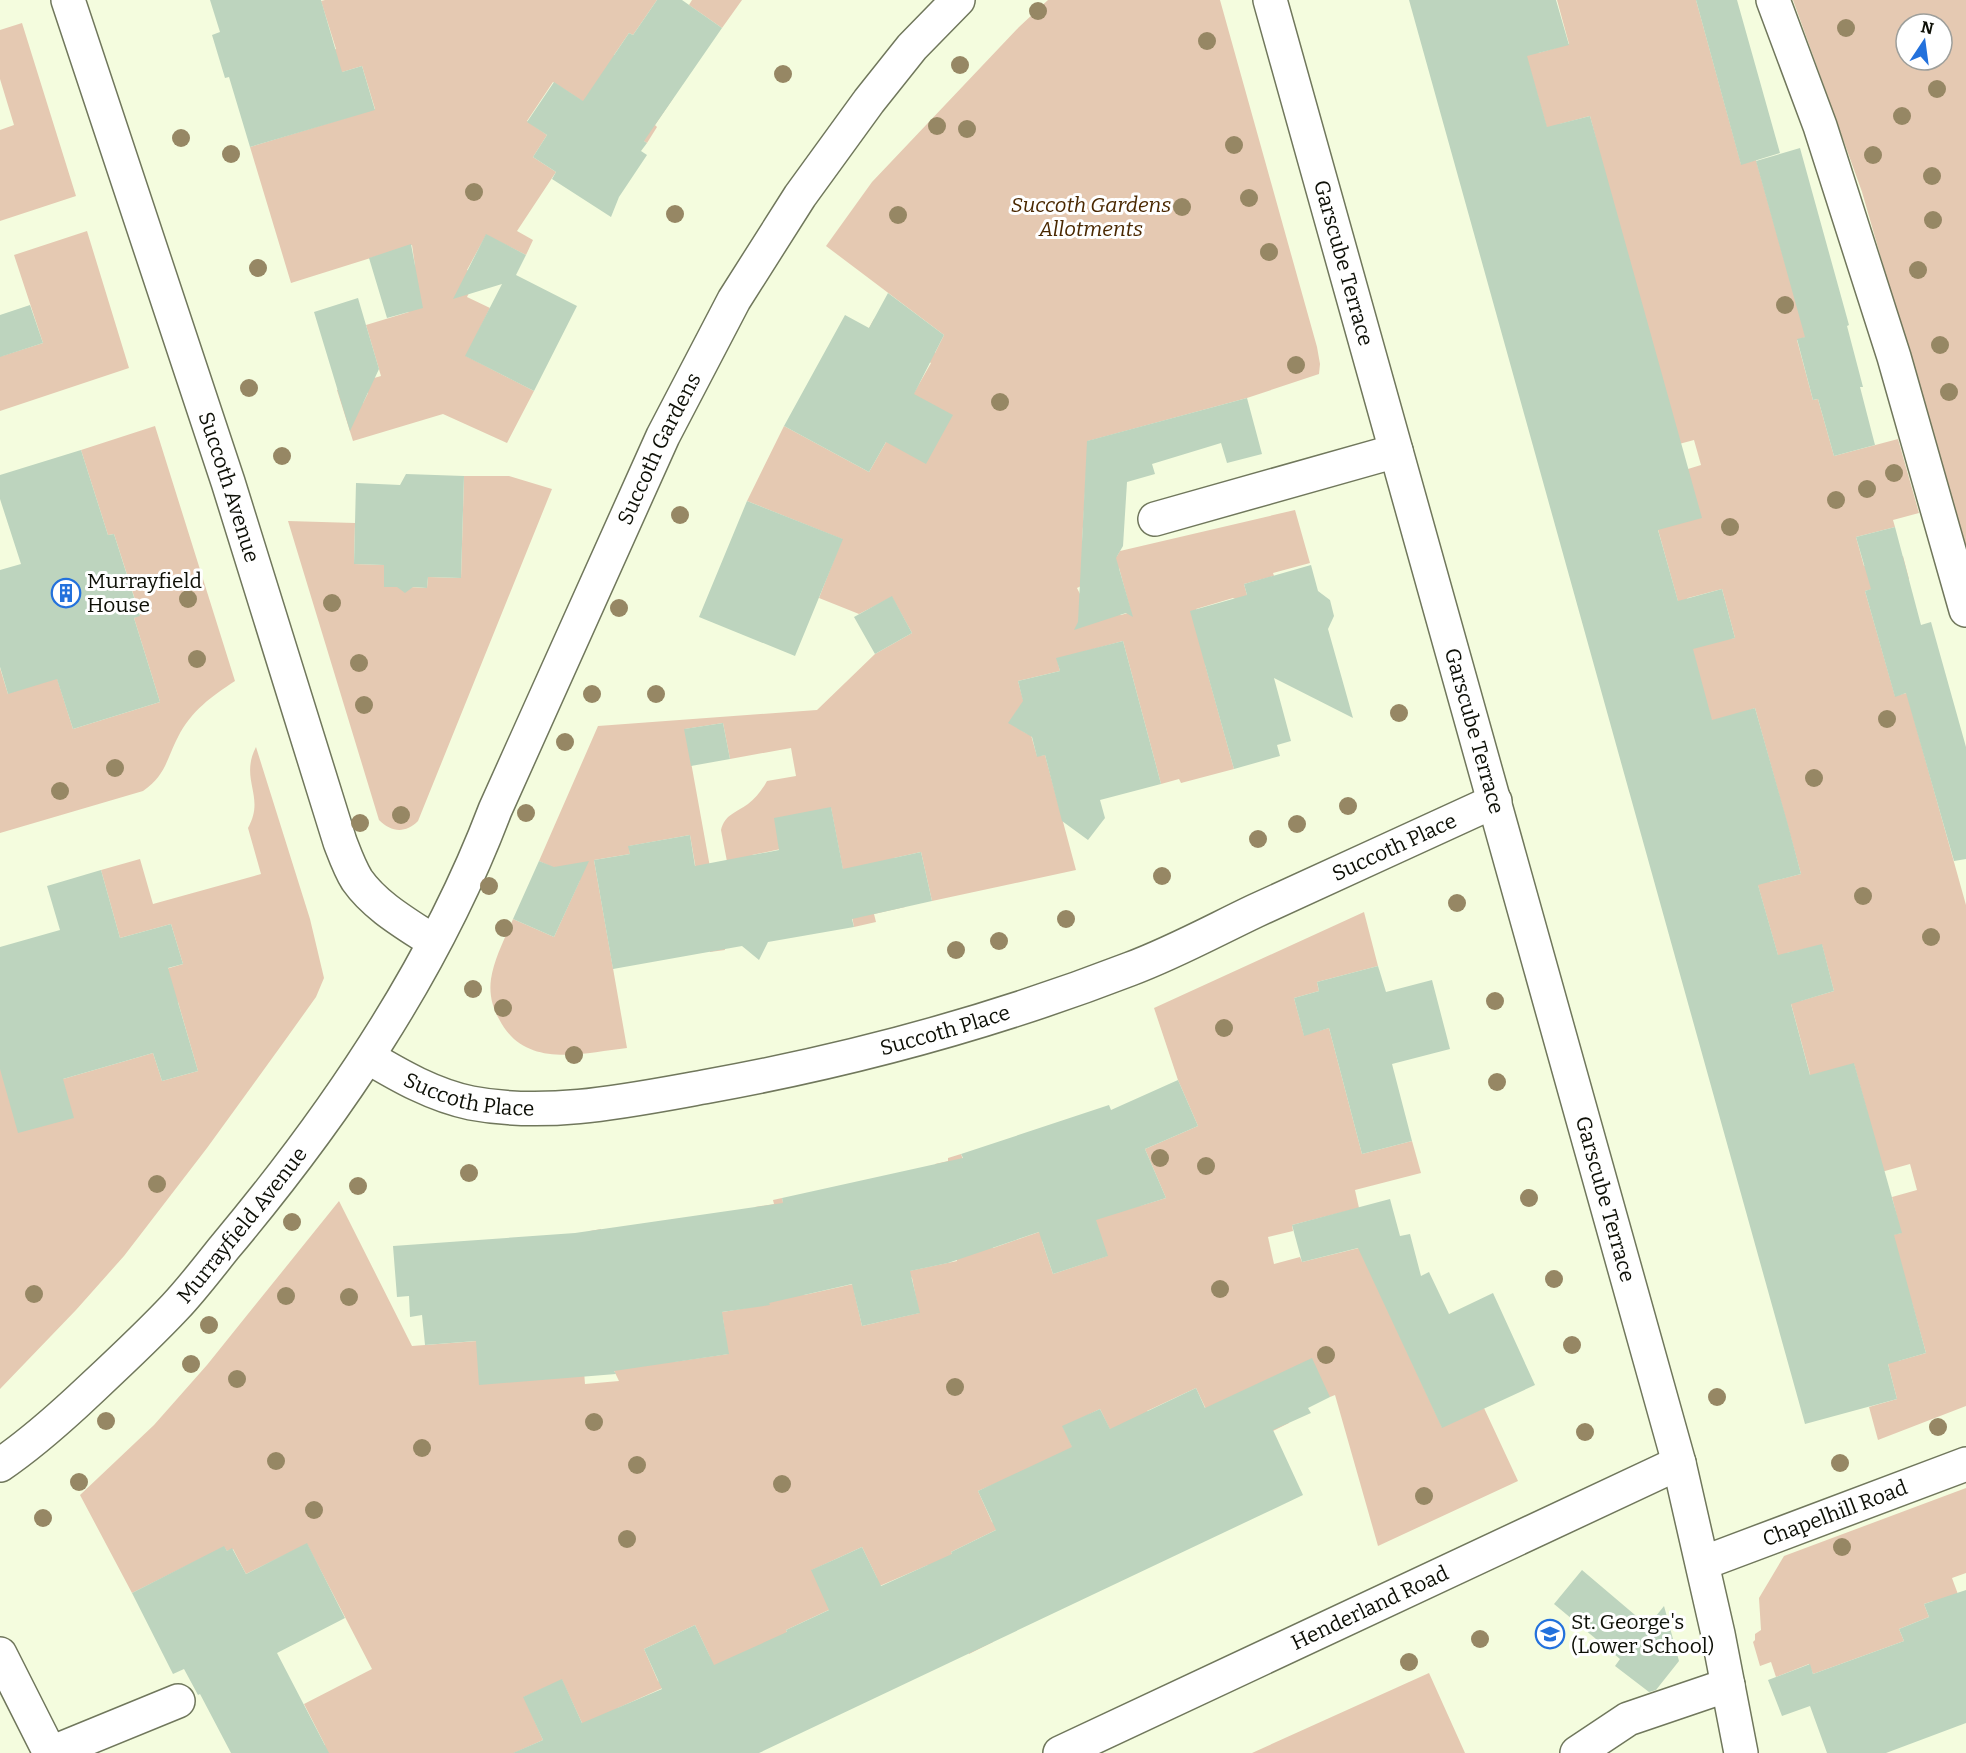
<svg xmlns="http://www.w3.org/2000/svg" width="1966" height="1753" viewBox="0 0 1966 1753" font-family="Bitter,serif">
  <rect width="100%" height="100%" fill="#f4fcde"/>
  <path fill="#e5c9b2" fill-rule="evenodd" d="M325,0h332l-24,35 -4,-2 -15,22 60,42 -19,28 2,2 -10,16 -94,-61 -26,39 20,14 -14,22 23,15 -39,59 16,9 -7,15 -40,-20 -19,35 11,5 -11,22 23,11 -24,48 68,35 -27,52 -64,-29 -90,27 -16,-51 3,-1 13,17 10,-3 5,-10 -4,-12 17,-5 -15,-51 43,-13 -12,-39 18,-7 -3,-21 -121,38 -41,-136 125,-38 -13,-43 -56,17 -6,-22 36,-12 -15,-48z
    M692,0h50l-20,28 -33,-23z
    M1048,0h172l97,347 3,17 -1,10 -72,24 -159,43 -6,102 35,13 3,-5 175,-41 15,53 -37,10 1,3 -30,8 6,22 -17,-8 -37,11 14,54 -5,1 29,105 -53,14 -2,-4 -18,5 -38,-143 -66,18 3,12 -42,10 6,22c-15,11 -9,28 7,32l6,21 8,-1 31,115 -144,31 -11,-49 -27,6 11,49 -31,7 2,8 -22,5 -23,-119 -41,39 -38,8 12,62 -24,13 -19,-100c4,-16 15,-17 27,-26 8,-6 14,-14 19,-23l29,-5 -5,-28 -61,11 -7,-36 -38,6 40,221 -15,2 -20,-117 -61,11 1,8 -36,6 33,188c-45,5 -102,22 -128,-29 -7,-12 -10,-26 -8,-40 3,-20 14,-41 22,-60l41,18 26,-57 -41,-19 59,-135 219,-16 58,-56 37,-21 -20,-36 -33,17 -40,-16 23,-59 -95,-38 37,-75 85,46 62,-109 -62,-35 5,-9 61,34 9,-18 -118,-89 46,-64 147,-155zM1119,568l12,44 -10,3 -34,-7 -10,-20z
    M1557,0h139l45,164 15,-4 33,117 20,59 -12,4 16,60 5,-1 16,57 64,-17 21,74 -26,7 2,7 -39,10 8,29 39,-10 6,23 -44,12 30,105 53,-14 -34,37 52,186v501l-88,34 -9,-33 28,-8 -10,-39 11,1 28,-8 -14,-50 -54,-61 43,-9 -9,-36 25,-7 -7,-26 -43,12v-65l-13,-47 -43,14 -21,-78 10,1 34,-10 -12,-46 -35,8 -8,6 -22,-77h12l32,-8 -46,-166 -43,16 -21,-80 44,-6 -13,-49 -34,9 -9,7 -22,-79 31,-57 13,-4 -7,-25 -56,15 -42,-316 -6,-23 -30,8 -12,8 -23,-80 13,1 31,-9z
    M1793,0h173v553l-104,-361zM1906,24h36v36h-36z
    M22,23l54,173 -76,25v-91l14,-5 -14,-46v-49z
    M87,231l42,137 -129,43v-59l2,4 41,-13 -29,-88z
    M155,426l80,255c-23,15 -44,30 -57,56 -12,23 -12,38 -35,54l-143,42v-165l8,26 38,-51 27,86 87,-27 -26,-84 6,-3 -26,-81 -6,1 -27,-85z
    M464,476h45l43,13 -134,332c-13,13 -27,11 -39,-1l-91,-299 67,2 -1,41 34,1 -1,11h-3v11h17l4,5 5,-5 17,1 1,-11 33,1z
    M256,747l54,172 14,59 -8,19 -30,42 -79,109 -83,108 -48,54 -76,79v-320l63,10 90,-26 9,28 36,-10 -20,-69 -46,-23 51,-15 -12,-40 -51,14 -19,-68 39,-11 13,45 108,-30 -13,-46c18,-32 -9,-48 8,-81z
    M1364,912l14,54 -61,16 2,9 -25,7 10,37 25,-7 33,126 50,-13 9,32 -66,17 4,18 -67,17 1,6 -25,6 6,27 26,-7 2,5 57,-14 83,179 42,-19 34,73 -140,65 -43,-151 -5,2 -61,-19 20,45 -16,8 -62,-11 -15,-32 -49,23 14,32 -33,24 -28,-58 -37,18 17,36 -74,16 -28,12 14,31 10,5 -51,25 42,90 -24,12 -41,-89 -53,23 2,-10 -15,-31 -50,23 23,37 -49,23 41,90 -118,-53 1,-10 -15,-32 -51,24 14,32 9,5 -49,22 20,45h-42l-34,-73 -38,17 19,43 -29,13h-205l16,-8 -21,-41 68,-35 -65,-125 -61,30 -13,-25 -6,2 -3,-4 -92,46 -52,-98 74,-70 53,-60 132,-164 73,145 169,-13 4,51 34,-3 -18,-37 -11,-113 11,-2 14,98 57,35 56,-8 -5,-35 -6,-6 52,-9 -14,-97 19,-3 -1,-4 9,-2 22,97 54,-12 -4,8 8,35 57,-13 -7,-35 -8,-6 53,-11 -22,-97 13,-3v-3l13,-4 32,94 52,-18 -3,11 11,33 54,-18 -19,-40 55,-11 23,-7 -21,-49 53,-23 -20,-46 -24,-72z
    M1966,1488v85l-14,5 14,38v73l-33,-88 -9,3 5,13 -30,12 5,12 -91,33 -4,-10 -33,13 -5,-15 -11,4 -7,-24 2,-2v-6l6,-4 -2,-32 25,-42z
    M1429,1673l36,80h-213z"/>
  <path fill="#bdd4be" d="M210,0h111l21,72 20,-6 13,44 -125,37 -21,-70 -4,1 -13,-43 8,-3z
    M657,0h25l40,28 -78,113 3,2 -6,8 6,4 -28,42 -8,20 -59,-38 4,-7 -23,-15 14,-22 -20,-13 27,-40 29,19 46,-68 4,2z
    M1409,0h147l13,45 -42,11 20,71 43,-11 112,402 -44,12 20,71 44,-12 13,49 -42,11 19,71 43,-12 33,117 13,49 -43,11 20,70 44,-11 12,47 -43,13 19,71 44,-12 48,170 -8,2 32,118 -38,11 9,35 -92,25z
    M1696,0h41l43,153 -39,12z
    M1800,148l49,177 -2,1 16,61h-3l15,58 -41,11 -16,-57 -5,1 -16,-61 8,-2 -49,-176z
    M486,234l40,21 -10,20 61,31 -43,85 -69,-35 37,-72 -49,15z
    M411,244l12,64 -36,10 -18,-60z
    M888,293l56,42 -30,59 39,21 -27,49 -40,-22 -17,30 -85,-46 61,-111 24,13z
    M358,298l21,71 -29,62 -36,-119z
    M30,305l13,38 -43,14v-42z
    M1247,398l15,56 -35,9 -6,-20 -69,21 3,10 -28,8 -4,64 -7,12 17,59 -7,-4 -52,17 4,-8 9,-181z
    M81,450l27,85 6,-1 26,82 -6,2 26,84 -87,27 -16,-50 -49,15 -8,-27v-97l21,-6 -21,-65v-24z
    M406,474l58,2 -3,102 -33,-1 -1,11 -14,-1 -8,6 -8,-6h-13v-22l-30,-1 2,-81 44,2z
    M747,501l96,38 -48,117 -96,-39z
    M1895,527l26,98 10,-3 35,125v112l-12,2 -48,-168 -11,4 -30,-106 6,-2 -15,-52z
    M1311,565l7,26 12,9 4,16 -6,13 25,89 -79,-40 17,63 -14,4 3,11 -46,13 -44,-158 57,-16 -3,-11z
    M892,596l20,37 -37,21 -21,-37z
    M1123,641l38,143 -61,16 5,18 -17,22 -26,-19 -17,-66 -8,2 -5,-20 -24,-14 15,-22 -5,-20 42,-10 -4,-13z
    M723,723l7,36 -39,7 -7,-37z
    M831,807l12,62 78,-17 11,49 -80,18 2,8 -86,15 -9,18 -17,-14 -129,23 -19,-109 36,-6 -2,-8 62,-11 5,31 84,-16 -5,-32z
    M539,861l15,6 35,-6 -35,76 -41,-18z
    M101,870l19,68 51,-14 12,40 -15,4 30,103 -36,10 -9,-28 -90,26 11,39 -56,15 -18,-64v-122l60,-17 -13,-44z
    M1378,966l8,26 46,-12 18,69 -58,15 20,77 -50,13 -33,-126 -25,8 -10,-38 25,-7 -2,-9z
    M1178,1080l20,46 -53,23 21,49 -70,22 12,36 -55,18 -14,-42 -91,31 -38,8 10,42 -58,13 -10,-42 -83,19 1,2 -48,7 7,42 -115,17 2,3 -137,11 -3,-44 -51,4 -3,-30 -12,2 -1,-21 -12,1 -4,-51 182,-13 208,-30 -1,-5 181,-40 -2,-4 148,-49 2,5z
    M1390,1199l10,37 10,-2 11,42 8,-4 20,42 44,-21 42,92 -93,43 -84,-180 -56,14 -10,-37z
    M1312,1358l18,39 -22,11 3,5 -38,17 30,65 -544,258h-246l30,-13 -20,-43 39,-18 20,44 80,-34 -18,-40 51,-24 19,40 73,-33 -1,-2 43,-20 -18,-40 27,-12 24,-11 19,39 71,-32 -1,-2 45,-22 -18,-39 94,-44 -10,-21 38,-17 10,20 86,-41 9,20z
    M307,1543l38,75 -68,35 52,100h-98l-31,-59 -2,1 -14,-26 -11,5 -41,-81 92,-47 3,5 5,-3 14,26z
    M1582,1570l66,56 16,-20 15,55 -23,29 -7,2 -34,-26 5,-7 -66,-55z
    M1966,1590v133l-80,30h-59l-17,-47 -28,10 -14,-36 42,-16 3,10 91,-33 -5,-12 30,-12 -5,-13z"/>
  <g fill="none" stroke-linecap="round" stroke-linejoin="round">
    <g stroke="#70775c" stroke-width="36">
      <g id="minor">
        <path id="s1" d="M68,0l160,482 112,360c5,13 10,27 17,38 19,27 50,44 77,62"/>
        <path id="s2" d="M1270,0l409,1463 39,171 23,119"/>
        <path d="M1773,0l47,126 74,231 72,253"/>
        <path d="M1155,519l241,-68"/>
        <path id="s3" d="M368,1057c32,19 65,38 103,46 78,15 160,-3 238,-17 143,-26 284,-64 421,-117 43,-16 83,-38 125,-58 80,-37 160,-73 240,-110"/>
        <path id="s4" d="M0,1465c28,-19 52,-40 77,-63 33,-31 67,-62 98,-95 17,-18 33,-39 49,-59 110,-131 210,-277 271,-438l168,-374 71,-136 66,-104 69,-95 43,-54 46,-47"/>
        <path id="s5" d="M1703,1563l263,-99"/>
        <path d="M0,1654l50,99"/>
        <path d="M51,1753l127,-52"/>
        <path id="s6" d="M1060,1753l619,-290"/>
        <path d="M1577,1753l51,-34 100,-34"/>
      </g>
    </g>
    <use href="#minor" stroke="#fff" stroke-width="33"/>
  </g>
  <g fill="#968764">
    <circle cx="1038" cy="11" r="9"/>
    <circle cx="1846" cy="28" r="9"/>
    <circle cx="1207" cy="41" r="9"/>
    <circle cx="960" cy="65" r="9"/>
    <circle cx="783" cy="74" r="9"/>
    <circle cx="1937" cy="89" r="9"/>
    <circle cx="1902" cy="116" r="9"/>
    <circle cx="937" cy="126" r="9"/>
    <circle cx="967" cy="129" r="9"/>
    <circle cx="181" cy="138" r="9"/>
    <circle cx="1234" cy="145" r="9"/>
    <circle cx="231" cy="154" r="9"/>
    <circle cx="1873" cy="155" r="9"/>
    <circle cx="1932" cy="176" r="9"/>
    <circle cx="474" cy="192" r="9"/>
    <circle cx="1249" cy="198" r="9"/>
    <circle cx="1182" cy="207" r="9"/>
    <circle cx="675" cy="214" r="9"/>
    <circle cx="898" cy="215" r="9"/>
    <circle cx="1933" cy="220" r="9"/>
    <circle cx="1269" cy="252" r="9"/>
    <circle cx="258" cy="268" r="9"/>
    <circle cx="1918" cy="270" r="9"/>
    <circle cx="1785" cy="305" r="9"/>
    <circle cx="1940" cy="345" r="9"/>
    <circle cx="1296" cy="365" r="9"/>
    <circle cx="249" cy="388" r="9"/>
    <circle cx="1949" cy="392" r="9"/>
    <circle cx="1000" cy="402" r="9"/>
    <circle cx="282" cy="456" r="9"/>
    <circle cx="1894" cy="473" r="9"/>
    <circle cx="1867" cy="489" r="9"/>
    <circle cx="1836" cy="500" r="9"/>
    <circle cx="680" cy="515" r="9"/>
    <circle cx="1730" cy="527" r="9"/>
    <circle cx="188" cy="599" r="9"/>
    <circle cx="332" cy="603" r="9"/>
    <circle cx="619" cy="608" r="9"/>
    <circle cx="197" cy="659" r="9"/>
    <circle cx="359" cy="663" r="9"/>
    <circle cx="592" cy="694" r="9"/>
    <circle cx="656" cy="694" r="9"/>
    <circle cx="364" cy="705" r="9"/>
    <circle cx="1399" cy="713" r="9"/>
    <circle cx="1887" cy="719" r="9"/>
    <circle cx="565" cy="742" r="9"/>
    <circle cx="115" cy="768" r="9"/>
    <circle cx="1814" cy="778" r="9"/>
    <circle cx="60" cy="791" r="9"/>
    <circle cx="1348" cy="806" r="9"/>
    <circle cx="526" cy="813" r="9"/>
    <circle cx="401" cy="815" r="9"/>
    <circle cx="360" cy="823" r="9"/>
    <circle cx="1297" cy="824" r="9"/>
    <circle cx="1258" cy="839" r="9"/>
    <circle cx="1162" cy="876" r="9"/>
    <circle cx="489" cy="886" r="9"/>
    <circle cx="1863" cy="896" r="9"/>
    <circle cx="1457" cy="903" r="9"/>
    <circle cx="1066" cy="919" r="9"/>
    <circle cx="504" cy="928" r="9"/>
    <circle cx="1931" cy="937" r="9"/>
    <circle cx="999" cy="941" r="9"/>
    <circle cx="956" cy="950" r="9"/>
    <circle cx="473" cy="989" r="9"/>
    <circle cx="1495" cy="1001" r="9"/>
    <circle cx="503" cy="1008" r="9"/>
    <circle cx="1224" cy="1028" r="9"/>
    <circle cx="574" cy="1055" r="9"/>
    <circle cx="1497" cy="1082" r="9"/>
    <circle cx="1160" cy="1158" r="9"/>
    <circle cx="1206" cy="1166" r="9"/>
    <circle cx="469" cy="1173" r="9"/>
    <circle cx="157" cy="1184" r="9"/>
    <circle cx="358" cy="1186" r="9"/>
    <circle cx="1529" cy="1198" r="9"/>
    <circle cx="292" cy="1222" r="9"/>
    <circle cx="1554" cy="1279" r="9"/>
    <circle cx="1220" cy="1289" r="9"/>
    <circle cx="34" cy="1294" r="9"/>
    <circle cx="286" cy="1296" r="9"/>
    <circle cx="349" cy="1297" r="9"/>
    <circle cx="209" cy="1325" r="9"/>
    <circle cx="1572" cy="1345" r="9"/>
    <circle cx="1326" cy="1355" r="9"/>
    <circle cx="191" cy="1364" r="9"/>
    <circle cx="237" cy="1379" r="9"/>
    <circle cx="955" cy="1387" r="9"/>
    <circle cx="1717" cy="1397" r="9"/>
    <circle cx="106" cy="1421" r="9"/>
    <circle cx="594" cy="1422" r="9"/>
    <circle cx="1938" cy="1427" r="9"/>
    <circle cx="1585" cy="1432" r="9"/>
    <circle cx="422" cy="1448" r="9"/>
    <circle cx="276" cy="1461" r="9"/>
    <circle cx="1840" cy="1463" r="9"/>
    <circle cx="637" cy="1465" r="9"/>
    <circle cx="79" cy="1482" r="9"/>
    <circle cx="782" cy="1484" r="9"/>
    <circle cx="1424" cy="1496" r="9"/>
    <circle cx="314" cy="1510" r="9"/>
    <circle cx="43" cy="1518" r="9"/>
    <circle cx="627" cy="1539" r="9"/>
    <circle cx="1842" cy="1547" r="9"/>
    <circle cx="1480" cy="1639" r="9"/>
    <circle cx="1409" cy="1662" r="9"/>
  </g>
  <defs>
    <g id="building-ring" transform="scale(1.5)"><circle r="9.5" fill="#fff" stroke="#2371dc" stroke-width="1.5"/><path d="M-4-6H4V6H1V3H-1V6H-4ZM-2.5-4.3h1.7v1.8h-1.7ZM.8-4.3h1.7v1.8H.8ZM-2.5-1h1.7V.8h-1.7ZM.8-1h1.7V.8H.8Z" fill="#2371dc"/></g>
    <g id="school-ring" transform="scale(1.5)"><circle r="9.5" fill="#fff" stroke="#2371dc" stroke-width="1.5"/><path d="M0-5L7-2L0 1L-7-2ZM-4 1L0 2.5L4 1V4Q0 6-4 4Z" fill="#2371dc"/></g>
  </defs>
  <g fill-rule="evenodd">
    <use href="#building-ring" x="66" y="593"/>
    <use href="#school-ring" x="1550" y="1634"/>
  </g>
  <g text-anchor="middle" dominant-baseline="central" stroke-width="6" stroke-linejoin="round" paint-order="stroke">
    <g font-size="21" font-style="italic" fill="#4a2801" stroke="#fff">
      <text x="1091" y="205">Succoth Gardens<tspan x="1091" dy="24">Allotments</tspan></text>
    </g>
    <g font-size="21" fill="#0d0f06" stroke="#fff">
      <text stroke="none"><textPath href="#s2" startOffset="273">Garscube Terrace</textPath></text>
      <text stroke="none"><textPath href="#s4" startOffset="1227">Succoth Gardens</textPath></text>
      <text stroke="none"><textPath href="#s1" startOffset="513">Succoth Avenue</textPath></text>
      <text stroke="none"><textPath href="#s2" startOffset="759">Garscube Terrace</textPath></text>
      <text stroke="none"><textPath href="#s3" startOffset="1082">Succoth Place</textPath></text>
      <text stroke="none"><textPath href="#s3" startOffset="596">Succoth Place</textPath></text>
      <text stroke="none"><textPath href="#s3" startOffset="110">Succoth Place</textPath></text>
      <text stroke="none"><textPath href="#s2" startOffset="1245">Garscube Terrace</textPath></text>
      <text stroke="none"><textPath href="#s4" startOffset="342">Murrayfield Avenue</textPath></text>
      <text stroke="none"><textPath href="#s5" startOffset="141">Chapelhill Road</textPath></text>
      <text stroke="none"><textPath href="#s6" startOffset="342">Henderland Road</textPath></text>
    </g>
    <g font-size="21" fill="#0d0f06" stroke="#fff" text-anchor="start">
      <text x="87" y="581">Murrayfield<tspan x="87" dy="24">House</tspan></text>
      <text x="1571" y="1622">St. George's<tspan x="1571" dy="24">(Lower School)</tspan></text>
    </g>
  </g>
  <g transform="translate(1924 42) rotate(13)"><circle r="28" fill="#ffffff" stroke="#9e9f9b" stroke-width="1.5"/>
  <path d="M0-4.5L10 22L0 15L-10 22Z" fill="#2371dc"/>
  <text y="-9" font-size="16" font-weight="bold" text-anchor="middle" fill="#0d0f06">N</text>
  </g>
</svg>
